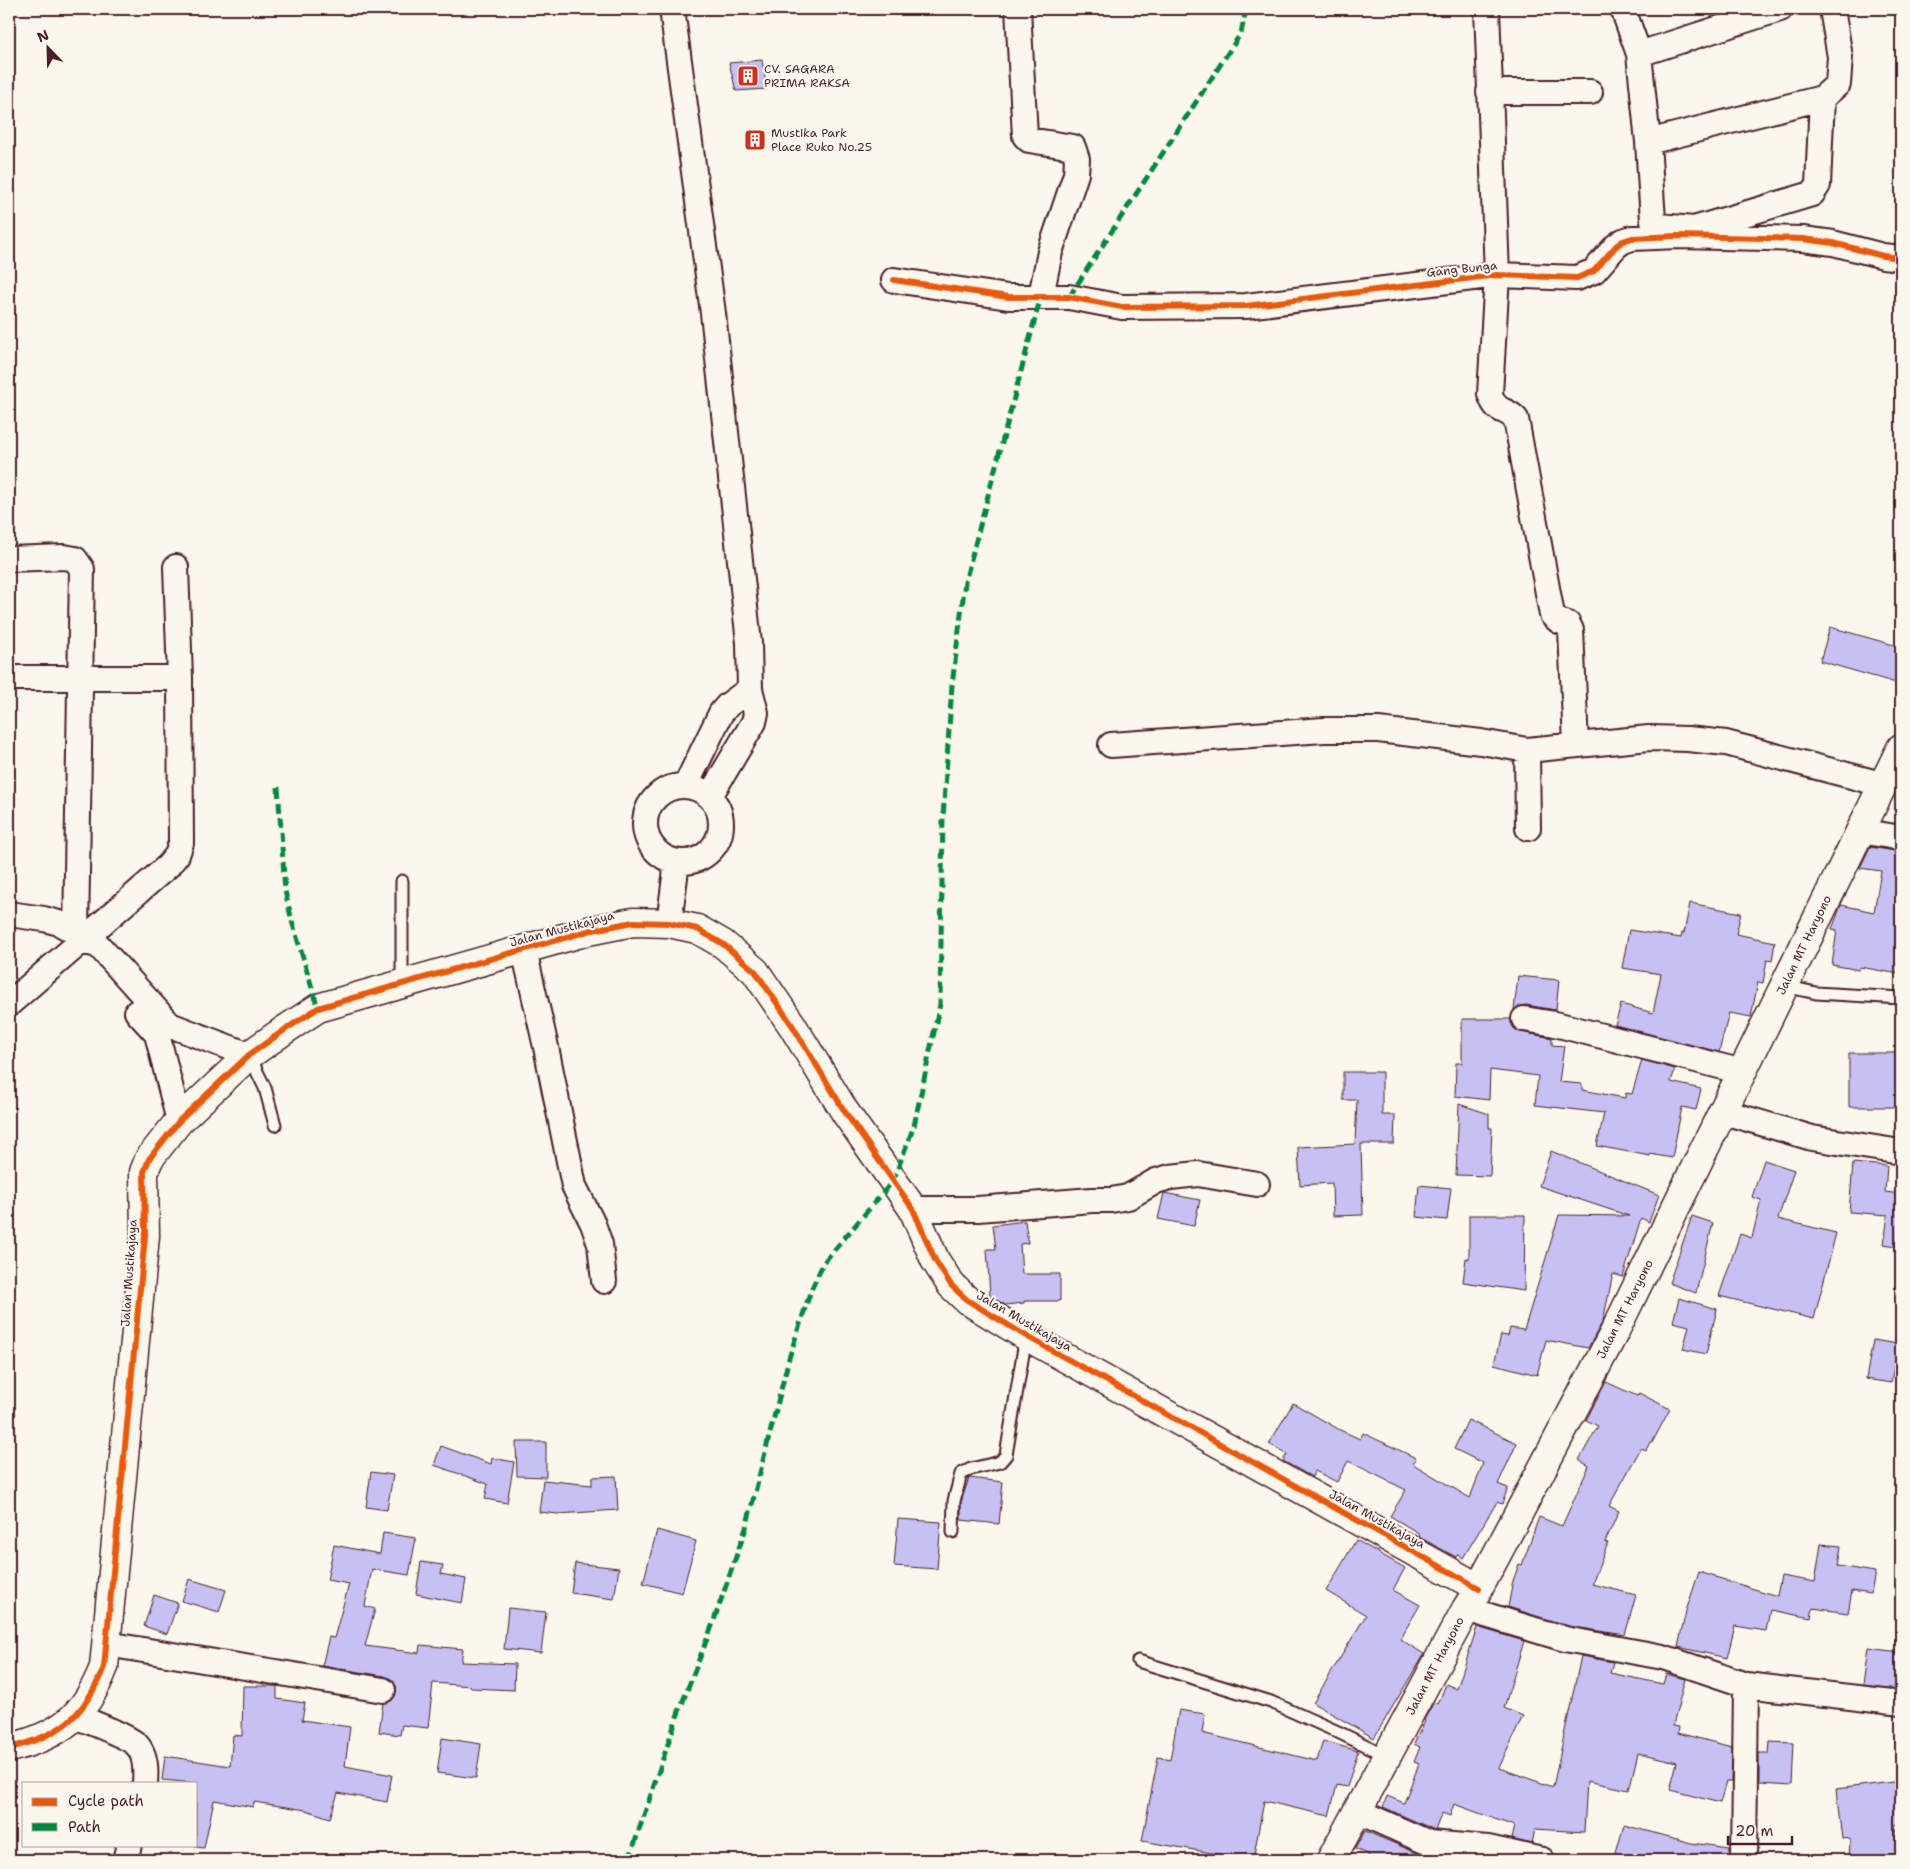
<svg xmlns="http://www.w3.org/2000/svg" width="1910" height="1869" viewBox="0 0 1910 1869" font-family="'Shantell Sans',sans-serif">
  <rect width="100%" height="100%" fill="#fbf7ec"/>
  <filter id="ink" filterUnits="userSpaceOnUse"><feTurbulence type="fractalNoise" baseFrequency=".02" numOctaves="2"/><feDisplacementMap in="SourceGraphic" scale="10" xChannelSelector="R" yChannelSelector="G"/><feConvolveMatrix kernelMatrix="1 2 1 2 8 2 1 2 1" color-interpolation-filters="sRGB"/></filter>
  <g filter="url(#ink)">
    <path fill="#c7c0f2" stroke="#4a1f2b" d="M762,60l5,29 -31,2 -7,-28z
      M1830,627l71,20v18l-5,18 -76,-22z
      M1870,847l31,5v112l-2,10 -39,-7 -1,3 -27,-5 5,-35 -5,-1 9,-24 33,7 7,-41 -21,-3z
      M1690,903l51,10 -5,21 39,8 -3,19 -5,-1 -4,23 -5,-1 -7,35 -22,-4 -10,39 -104,-27 6,-21 32,9 8,-39 -39,-6 7,-38 52,8 1,-5h2z
      M1518,976l41,4 -3,30 -30,-5 -6,1 -6,4z
      M1462,1019h49l4,10 6,3 31,6v7l12,1 -5,36 23,2v6l43,8 1,-5 6,1 10,-34 33,9 -4,13 30,7 -5,21 -14,-3 -10,51 -22,-4v2l-53,-10 7,-33 -69,-8 3,-29 -48,-6 -1,30 -34,-4 1,-33h6z
      M1849,1053h52v54h-52z
      M1343,1072h39v43h13l-1,29h-33l2,71 -30,1 -1,-33 -32,2 -2,-38 57,-3 2,-44h-14z
      M1459,1104l30,10v14h3l-2,48 -34,-1z
      M1551,1151l108,44 -10,27 -8,-4 -18,59 -10,-3 -10,47 -15,27 -42,-8 -9,35 -43,-11 7,-29 7,1 2,-8 14,2 35,-115 70,1 -90,-30z
      M1764,1160l30,10 -16,49 58,14 -22,86 -95,-23 21,-62 12,4 9,-38 -9,-3z
      M1853,1163l34,3 -2,26 16,2v53l-17,-3 4,-29 -39,-3z
      M1419,1185l32,3 -4,32 -31,-3z
      M1164,1193l36,7 -6,26 -36,-7z
      M1469,1215h56l-1,76 -61,-9 3,-24 3,1z
      M1692,1216l21,7 -17,70 -27,-10z
      M1025,1221l3,22 -8,1 2,30h38v27h-36v2l-19,2 -15,-9 -3,-47h9l-3,-24z
      M1679,1298l38,11 -11,45 -23,-5 6,-23 -16,-4z
      M1873,1340l25,4 -7,39 -25,-4z
      M1606,1382l31,14 2,-3 31,16 -18,34 -2,-1 -4,8 -5,-2 -32,58 10,5 -14,31 3,1 -16,41 44,11 -11,40 -57,-9 -60,-19 5,-26 6,-17 3,1 17,-48 23,9 27,-60 -10,-6 19,-34 -12,-6z
      M1293,1403l47,27 20,9 3,-6 53,25 -3,6 57,34 13,-35 -29,-14 14,-29 49,23 -19,41 10,4 -6,16 -5,-2 -34,56 -5,-4 -2,3 -37,-20 1,-3 -30,-18 16,-26 -58,-29 -11,21 -22,-11 -3,6 -29,-16 4,-7 -18,-10z
      M516,1442h30v35l-29,-1z
      M441,1446l50,18 1,-6 22,4 -7,41 -22,-4 3,-15 -54,-19z
      M371,1472l22,3 -6,35 -21,-3z
      M616,1476l2,34 -60,4 -19,-2 4,-32 49,5v-8z
      M969,1478l34,4 -4,42 -38,-4v-18z
      M898,1519l43,3 -4,47 -43,-3z
      M657,1530l39,11 -14,52 -39,-10z
      M383,1533l33,5 -7,37 -37,-6 -7,37 10,3 -10,37 54,7 1,-8 43,4 -2,13 54,2 -1,26 -43,-2v-2l-38,-3 -5,45 -26,-3 -2,10 -21,-3 4,-29 10,-4 3,-6v-7l-4,-6 -7,-4 -63,-10 7,-29 5,1 15,-54 -22,-4 7,-35 46,9z
      M1356,1540l49,28 -12,22 27,15 -20,34 24,15 -50,84 -61,-35 53,-88 -40,-24z
      M1821,1544l20,2 -3,20 37,6 -4,22 -19,-3 -4,22 -35,-5 -2,10 -41,-8 -4,21 -31,-5 -8,32 -49,-11 8,-36 13,-39 78,24 4,-20 34,6z
      M421,1562l22,3 -2,9 25,5 -4,24 -46,-9z
      M575,1563l44,5 -5,31 -43,-6z
      M189,1579l37,11 -7,22 -37,-11z
      M154,1595l24,8 -11,31 -23,-8z
      M508,1608l38,4 -5,41 -37,-4z
      M1477,1627l47,14 -20,67 19,8 -24,52 54,19 28,-131 32,6 -3,11 53,11 3,-10 19,5 -12,47 6,1 -1,6 54,14 -1,35h-5l-6,21 -50,-13 7,-28 -39,-9 -9,37 -42,-9 -3,51 -49,-3 -3,15 -21,-5 3,-13 -60,-22 -4,12 -8,-3 -7,17 -52,-23 4,-11 17,7 15,-39 -5,-2 6,-15 -6,-3 11,-23 -1,-1 10,-18 4,2 8,-20 11,5z
      M1868,1648l33,4 -5,37 -33,-4z
      M243,1686h34v13l28,4 -3,17 48,7 -5,39 47,9 -5,27 -49,-9 -8,25 -24,-8 -52,-8 -1,5 -39,-7 -10,48 -8,-1v-64l-34,-3 3,-24 65,10 3,-31 9,1z
      M1179,1710l26,4 -3,19 115,28 6,-20 35,10 -11,36 -10,-2 -8,31 -65,-15 -11,59 -111,-19 16,-84 12,3z
      M442,1738l39,6 -5,34 -39,-5z
      M1770,1742l24,1 -2,42 -33,-2v-30h10z
      M1901,1781v43l-5,1 4,35h-51l1,-21 -8,1 -6,-51z
      M1624,1825l67,18 39,5v12h-116z
      M1365,1831l59,25 -2,4h-55l2,-5 -14,-6z"/>
    <g fill="none" stroke-linecap="round" stroke-linejoin="round">
      <g stroke="#4a1f2b" stroke-width="15">
        <path id="lane" d="M402,984v-103
          M1784,986l32,7 85,5
          M249,1055l16,33 10,37
          M953,1532l1,-31 7,-27 10,-5 29,-7 6,-7 20,-119
          M1138,1661l133,41 67,30 49,24"/>
      </g>
      <g stroke="#4a1f2b" stroke-width="28">
        <path id="street" d="M672,9l41,304 36,330 1,46 6,24 -2,9 -44,74
          M1018,9l7,127 4,4 44,7 4,12 -1,15 -26,78 -9,44
          M1487,9l10,266 -7,119c7,21 15,13 26,25l36,196 7,6 9,3 3,6 5,115
          M1623,9l16,45 9,88 5,79 6,5 35,3 118,-35 6,-9 4,-87
          M1639,54l141,-45
          M1489,92h101
          M1648,142l174,-44 16,-14 2,-27 -8,-48
          M894,280l114,17h61l53,10 124,-1 251,-31 80,3 17,-7 22,-25 7,-5 9,-3 46,-2 125,3 30,4 50,13 18,2
          M9,559l55,-2 11,2 7,10 -6,365
          M9,678h171
          M1111,745l213,-15h54l103,12 46,8 122,-12 39,1 38,4 159,42
          M1527,750l1,78
          M686,785l35,-72 7,-8 22,-16
          M645 824a38 38 0 1 1 76 0a38 38 0 1 1-76 0Z
          M1860,831l41,7
          M9,914l35,5 15,4 11,6 15,13 13,3 72,80 79,30
          M669,923l8,-61
          M524,950l22,97 28,139 19,38 7,20 4,37
          M9,1004l159,-138 9,-11 4,-12 -1,-165 -4,-111
          M137,1012l20,22 22,87
          M1524,1019l31,5 188,48
          M1724,1112l88,26 89,14
          M913,1209h65l114,-9h19l17,-3 28,-16 14,-4 28,-3 59,10
          M1466,1609l99,30 98,18 83,28 155,18
          M107,1644l276,46
          M75,1716c13,5 53,20 62,29 9,10 9,25 8,38
          M1357,1811l72,32 59,5 54,12
          M125,1860l4,-15
          M1744,1860l2,-175"/>
      </g>
      <g stroke="#4a1f2b" stroke-width="31">
        <path id="secondary" d="M9,1748c51,-12 76,-32 95,-81l41,-431 -1,-64 5,-13 30,-38 70,-66 37,-26 32,-21 270,-77 45,-9 36,1 28,6 26,15 32,27 37,54 53,87 68,97 22,51 16,25 16,15 59,36 453,252
          M1331,1860l135,-251 13,-21 135,-255 287,-585"/>
      </g>
      <use href="#lane" stroke="#fbf7ec" stroke-width="11"/>
      <use href="#street" stroke="#fbf7ec" stroke-width="24"/>
      <use href="#secondary" stroke="#fbf7ec" stroke-width="28"/>
      <path stroke="#00873e" stroke-width="5" stroke-dasharray="10 5" stroke-linecap="butt" d="M1069,297l172,-264 5,-24
        M278,787l7,104 7,30 26,87
        M629,1860l49,-146 34,-88 34,-98 43,-170 22,-68 13,-28 69,-81 21,-55 26,-122 3,-187 9,-132 13,-103 76,-286"/>
      <g stroke="#fbf7ec" stroke-width="9">
        <path id="cycleway" d="M894,280l114,17h61l53,10 124,-1 251,-31 80,3 17,-7 22,-25 7,-5 9,-3 46,-2 125,3 30,4 50,13 18,2
          M9,1748c51,-12 76,-32 95,-81l41,-431 -1,-64 5,-13 30,-38 70,-66 37,-26 32,-21 270,-77 45,-9 36,1 28,6 26,15 32,27 37,54 53,87 68,97 22,51 16,25 16,15 59,36 453,252"/>
      </g>
      <use href="#cycleway" stroke="#e8590c" stroke-width="6"/>
    </g>
  </g>
  <defs>
    <g id="building-square" transform="scale(1.125)"><rect x="-9" y="-9" width="18" height="18" rx="4" fill="#c8321e" stroke="#fbf7ec"/><path d="M-4-6H4V6H1V3H-1V6H-4ZM-2.5-4.3h1.7v1.8h-1.7ZM.8-4.3h1.7v1.8H.8ZM-2.5-1h1.7V.8h-1.7ZM.8-1h1.7V.8H.8Z" fill="#fff"/></g>
  </defs>
  <g fill-rule="evenodd">
    <use href="#building-square" x="748" y="76"/>
    <use href="#building-square" x="755" y="140"/>
  </g>
  <g text-anchor="middle" dominant-baseline="central" stroke-width="4.5" stroke-linejoin="round" paint-order="stroke">
    <g font-size="12" fill="#4a1f2b" stroke="#fbf7ec" text-anchor="start">
      <text x="764" y="69">CV. SAGARA<tspan x="764" dy="14">PRIMA RAKSA</tspan></text>
      <text x="771" y="133">Mustika Park<tspan x="771" dy="14">Place Ruko No.25</tspan></text>
    </g>
    <g font-size="12" fill="#4a1f2b" stroke="#fbf7ec">
      <text transform="translate(1462 269) rotate(-6)">Gang Bunga</text>
      <text transform="translate(562 929) rotate(-15)">Jalan Mustikajaya</text>
      <text transform="translate(1804 945) rotate(-64)">Jalan MT Haryono</text>
      <text transform="translate(129 1273) rotate(-86)">Jalan Mustikajaya</text>
      <text transform="translate(1625 1309) rotate(-63)">Jalan MT Haryono</text>
      <text transform="translate(1024 1321) rotate(30)">Jalan Mustikajaya</text>
      <text transform="translate(1377 1519) rotate(29)">Jalan Mustikajaya</text>
      <text transform="translate(1435 1666) rotate(-62)">Jalan MT Haryono</text>
    </g>
  </g>
  <rect width="1910" height="1869" fill="none" stroke="#fbf7ec" stroke-width="30"/>
  <rect x="15" y="15" width="1880" height="1839" fill="none" stroke="#4a1f2b" stroke-width="2" filter="url(#ink)"/>
  <rect x="22" y="1782" width="175" height="65" fill="#fbf7ec" stroke="#b4a19f"/>
  <rect x="32" y="1798" width="25" height="8" fill="#e8590c" stroke="#b4a19f"/>
  <text x="68" y="1806" font-size="15" fill="#4a1f2b">Cycle path</text>
  <rect x="32" y="1823" width="25" height="8" fill="#00873e" stroke="#b4a19f"/>
  <text x="68" y="1832" font-size="15" fill="#4a1f2b">Path</text>
  <g transform="translate(48 48) rotate(337)" stroke="#fbf7ec" stroke-width="4" paint-order="stroke">
  <path d="M0-4L9 19L0 12L-9 19Z" fill="#4a1f2b"/>
  <text y="-8" font-size="14" font-weight="bold" text-anchor="middle" fill="#4a1f2b">N</text>
  </g>
  <path d="M1728 1836v8h64v-8" fill="none" stroke="#4a1f2b" stroke-width="2.5"/>
  <text x="1735" y="1836" font-size="15" fill="#4a1f2b" stroke="#fbf7ec" stroke-width="4" paint-order="stroke">20 m</text>
</svg>
